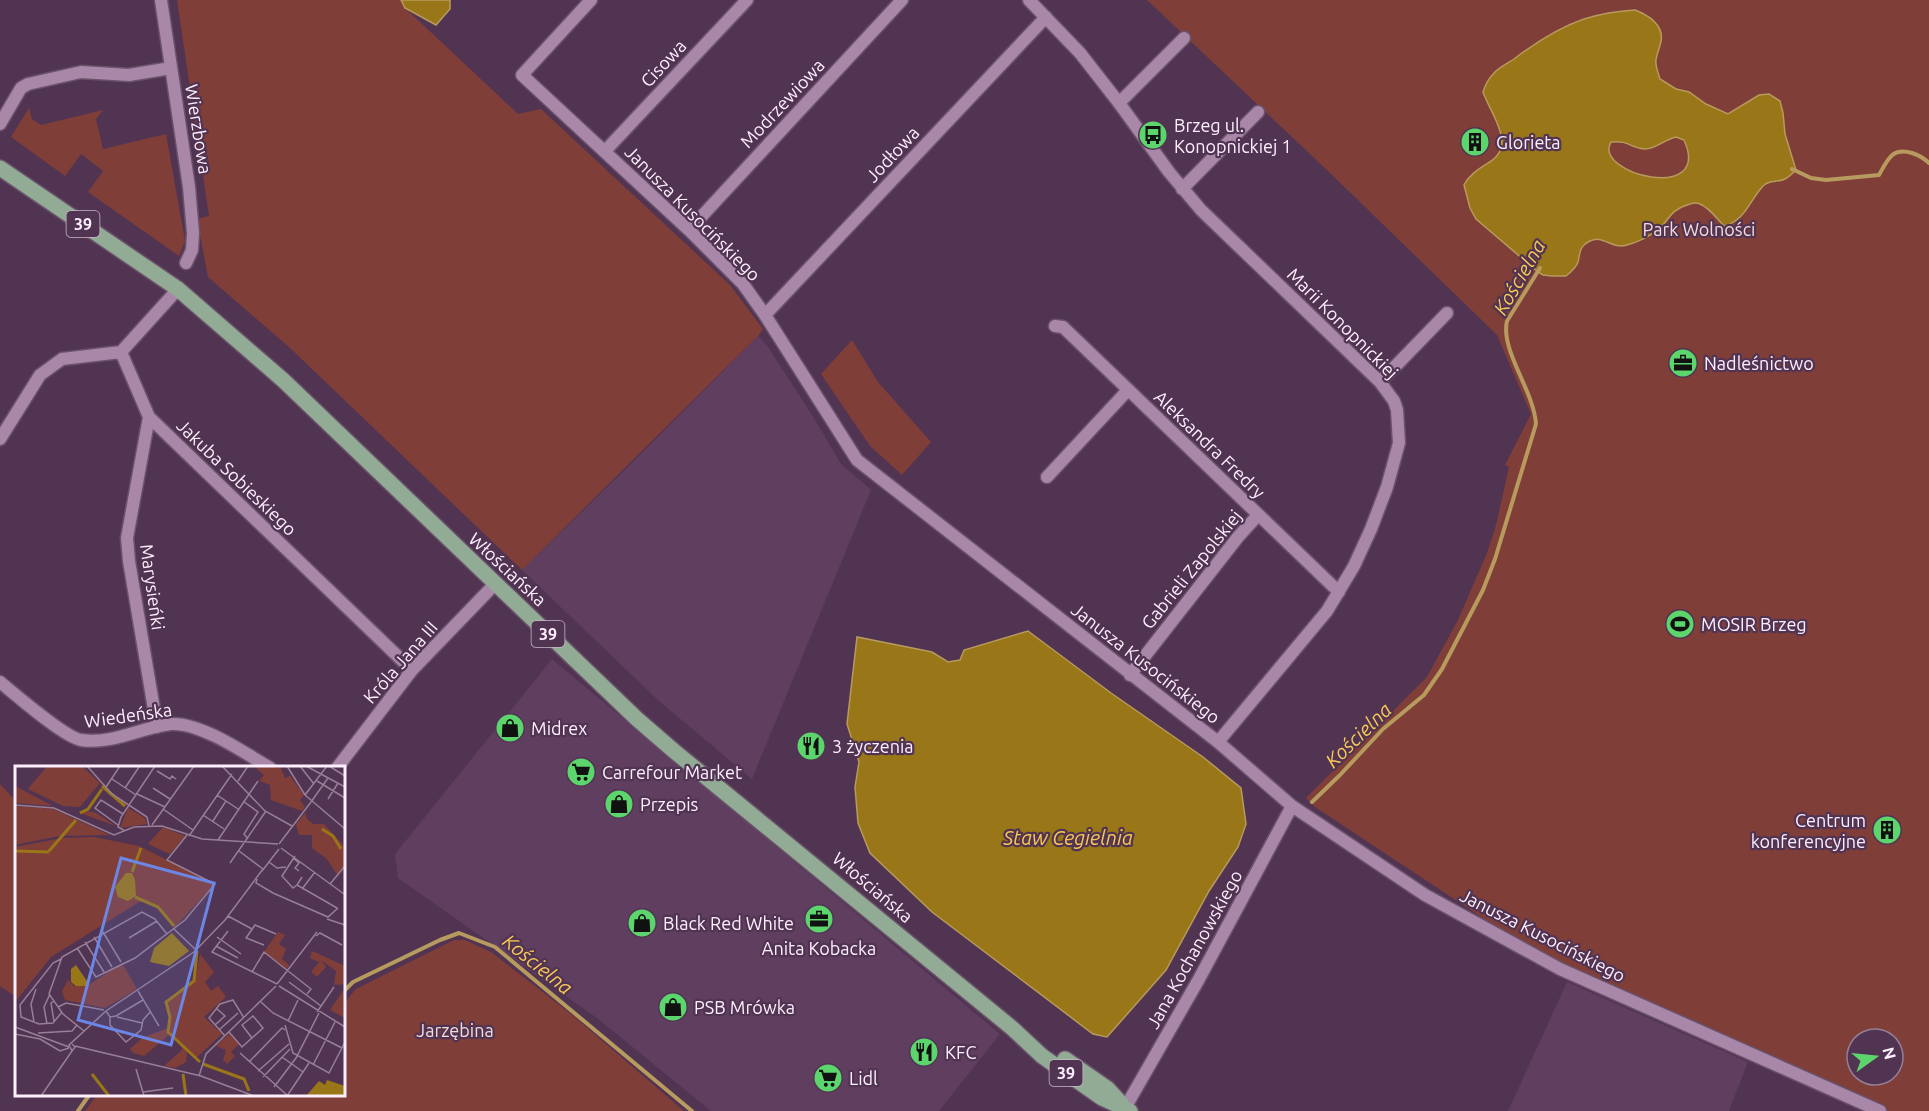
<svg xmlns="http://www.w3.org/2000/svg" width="1929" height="1111" viewBox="0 0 1929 1111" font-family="Ubuntu,sans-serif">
  <rect width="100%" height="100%" fill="#513452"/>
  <path fill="#5f3e60" d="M758,336l10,11 44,68 29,49 30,26 -119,289 -93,-78 -137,-131 122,-119z
    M552,659l448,375 -61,77h-228l-114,-93 -199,-140 -3,-24z
    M1567,982l181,80 -19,49h-221z"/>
  <path fill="#803e39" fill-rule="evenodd" d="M177,0h224l4,8 113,106 23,-5 189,176 33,44 -5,7 -236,234 -233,-223 -81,-70 -11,-58 12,-3z
    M1147,0h782v1111h-49l-320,-142 -245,-162 -9,-9 121,-121 31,-57 29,-67 9,-28 13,-58 -4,-2 26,-51 -34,-79 -168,-163zM1857,1039h36v36h-36z
    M29,108l3,11 9,6 62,-15 -7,9 7,30 63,-15 19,107 -6,15 -91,-64 15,-21 -22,-17 -16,22 -54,-39z
    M852,340l26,42 53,60 -29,33 -32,-29 -49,-72z
    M0,784l16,17v196l-16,-11z
    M454,940h11l26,12 79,61 114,98h-599l12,-16 247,-1v-91l12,-14z"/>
  <path fill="#997618" stroke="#b79a5d" stroke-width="1.5" fill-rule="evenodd" d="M401,0h49v9l-14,16 -31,-17z
    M1635,10c13,5 29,15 26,31 -1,6 -4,12 -5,19 -1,5 2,13 4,19l16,10 13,3 17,12 22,10 31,-19 10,-1 11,7 3,12 2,21 11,36c-3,3 -7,7 -11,9 -8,4 -15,0 -22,7 -13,14 -18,35 -39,40 -7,-7 -14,-18 -24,-22 -4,-2 -8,-1 -13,1 -19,6 -17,16 -31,26 -8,7 -19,11 -29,14 -16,5 -24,-12 -39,-3 -9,5 -8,12 -10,20 -2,6 -7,10 -12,14h-14l-9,-1 -5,-3 -62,-53 -6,-11 -6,-23c5,-10 15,-16 24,-22 30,-17 3,-48 -5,-71 2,-7 6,-14 12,-20 5,-5 13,-9 19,-13 21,-16 44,-31 70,-40 16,-5 34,-8 51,-9zM1676,137l8,3c29,64 -92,34 -73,2 17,-2 20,6 33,7 11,1 21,-10 32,-12z
    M1028,631l83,62 92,64 38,31 5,36 -8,23 -29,44 -43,79 -59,67 -14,-3 -161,-122 -62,-59 -12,-30 -3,-36 4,-25 -12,-38 10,-87 75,15 16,10 12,-2 4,-10z"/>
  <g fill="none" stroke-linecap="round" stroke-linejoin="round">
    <path stroke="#b79a5d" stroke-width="4" d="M1792,169l19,9 15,2 53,-5c9,-16 13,-28 33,-22 6,2 12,5 17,10
      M1312,802l28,-27 43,-46 41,-34 18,-26 41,-79 12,-31 41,-135c-2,-33 -36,-74 -29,-103l33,-53
      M344,991l9,-9 87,-42 19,-7 36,14 197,164
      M78,1111l12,-17"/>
    <g stroke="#6a526b" stroke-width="15">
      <path id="minor" d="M161,0l28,187 4,46 -1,17 -6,13
        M591,0l-69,75 167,155 54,54 22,31 92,145 361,282 74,64 133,89 135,74 320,142
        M1029,0l51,53 39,50 50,69 32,38 179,172 14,19 3,9 2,33 -12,44 -16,42 -17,37 -27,45 -109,131
        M1119,103l65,-65
        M0,124l21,-36 7,-4 53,-12 48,3 42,-7
        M605,151l142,-151
        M1182,189l76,-77
        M689,230l213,-230
        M178,289l-57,63 28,65 263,253
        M765,315l281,-298
        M1055,326l8,1 276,265
        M1380,382l67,-69
        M149,417l-22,121 2,23 28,166
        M0,439l40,-64 22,-16 59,-7
        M1047,477l81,-87
        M1130,675l108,-138 20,-22
        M0,682c16,13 64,55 81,58 31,5 61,-13 90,-16 29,-2 74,29 99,44
        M337,768l75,-98 83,-86
        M1125,1108l74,-129 93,-173"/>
    </g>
    <g stroke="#6a526b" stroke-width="18">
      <path id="primary" d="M0,168l178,121 105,91 354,339 37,32 338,277 30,28 60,42 28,13
        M1065,1059l43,30 13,14"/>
    </g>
    <use href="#minor" stroke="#a887a8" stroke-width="12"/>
    <use href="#primary" stroke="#92ab95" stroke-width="15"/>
  </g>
  <defs>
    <g id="bus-disc" transform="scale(1.5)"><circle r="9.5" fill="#5cd56d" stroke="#513452"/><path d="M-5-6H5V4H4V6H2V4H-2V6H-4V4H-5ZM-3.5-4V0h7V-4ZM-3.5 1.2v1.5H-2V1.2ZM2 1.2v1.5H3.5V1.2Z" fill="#111"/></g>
    <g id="building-disc" transform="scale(1.5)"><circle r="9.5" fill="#5cd56d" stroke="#513452"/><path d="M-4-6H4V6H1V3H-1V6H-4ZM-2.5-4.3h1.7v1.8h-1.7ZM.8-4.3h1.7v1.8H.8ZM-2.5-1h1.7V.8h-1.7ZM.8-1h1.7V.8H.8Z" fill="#111"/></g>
    <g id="office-disc" transform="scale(1.5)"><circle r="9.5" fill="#5cd56d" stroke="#513452"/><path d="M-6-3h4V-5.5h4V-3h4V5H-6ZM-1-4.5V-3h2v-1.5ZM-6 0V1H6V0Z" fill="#111"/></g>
    <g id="stadium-disc" transform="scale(1.5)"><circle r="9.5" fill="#5cd56d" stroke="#513452"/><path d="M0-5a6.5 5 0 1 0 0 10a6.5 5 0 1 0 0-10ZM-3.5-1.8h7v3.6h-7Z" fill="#111"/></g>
    <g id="shop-disc" transform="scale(1.5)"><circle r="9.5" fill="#5cd56d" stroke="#513452"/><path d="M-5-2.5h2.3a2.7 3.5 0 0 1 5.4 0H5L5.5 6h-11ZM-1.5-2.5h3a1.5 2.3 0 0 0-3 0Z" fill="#111"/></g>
    <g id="restaurant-disc" transform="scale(1.5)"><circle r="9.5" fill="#5cd56d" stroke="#513452"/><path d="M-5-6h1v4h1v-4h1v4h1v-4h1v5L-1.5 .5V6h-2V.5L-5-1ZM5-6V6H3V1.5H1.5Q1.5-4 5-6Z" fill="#111"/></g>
    <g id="supermarket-disc" transform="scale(1.5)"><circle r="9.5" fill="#5cd56d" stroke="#513452"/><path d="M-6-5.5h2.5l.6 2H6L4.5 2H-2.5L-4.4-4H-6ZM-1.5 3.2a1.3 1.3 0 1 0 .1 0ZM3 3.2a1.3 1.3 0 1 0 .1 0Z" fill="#111"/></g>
  </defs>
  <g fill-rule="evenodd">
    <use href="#bus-disc" x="1153" y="135"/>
    <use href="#building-disc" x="1475" y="142"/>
    <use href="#office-disc" x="1683" y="363"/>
    <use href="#stadium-disc" x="1680" y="624"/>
    <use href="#shop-disc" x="510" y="728"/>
    <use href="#restaurant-disc" x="811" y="746"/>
    <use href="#supermarket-disc" x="581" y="772"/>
    <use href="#shop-disc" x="619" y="804"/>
    <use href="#building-disc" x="1887" y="830"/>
    <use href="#office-disc" x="819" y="919"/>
    <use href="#shop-disc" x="642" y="923"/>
    <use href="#shop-disc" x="673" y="1007"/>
    <use href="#restaurant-disc" x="924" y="1052"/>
    <use href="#supermarket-disc" x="828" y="1078"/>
  </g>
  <g text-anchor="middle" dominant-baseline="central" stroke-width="4.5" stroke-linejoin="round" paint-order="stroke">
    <g fill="#513452" stroke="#cab7ca" stroke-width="1.5">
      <rect x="66.5" y="211" width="33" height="26" rx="4.5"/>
      <rect x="531.5" y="621" width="33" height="26" rx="4.5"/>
      <rect x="1049.5" y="1060" width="33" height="26" rx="4.5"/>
    </g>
    <g font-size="16" font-weight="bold" fill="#feeffe">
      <text x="83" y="224">39</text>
      <text x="548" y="634">39</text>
      <text x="1066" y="1073">39</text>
    </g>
    <g font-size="18" fill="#feeffe" stroke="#513452">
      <text transform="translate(663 63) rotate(-47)">Cisowa</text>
      <text transform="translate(782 103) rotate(-47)">Modrzewiowa</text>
      <text transform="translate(199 129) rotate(81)">Wierzbowa</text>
      <text transform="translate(892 154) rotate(-47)">Jodłowa</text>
      <text transform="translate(693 213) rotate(45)">Janusza Kusocińskiego</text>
      <text transform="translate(1343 323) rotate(45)">Marii Konopnickiej</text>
      <text transform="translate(1210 444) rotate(44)">Aleksandra Fredry</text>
      <text transform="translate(237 477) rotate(44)">Jakuba Sobieskiego</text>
      <text transform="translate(508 569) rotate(43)">Włościańska</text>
      <text transform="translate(1191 569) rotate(-51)">Gabrieli Zapolskiej</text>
      <text transform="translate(153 587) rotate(82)">Marysieńki</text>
      <text transform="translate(400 662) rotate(-49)">Króla Jana III</text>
      <text transform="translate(1146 663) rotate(38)">Janusza Kusocińskiego</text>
      <text transform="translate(128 715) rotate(-8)">Wiedeńska</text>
      <text transform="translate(873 887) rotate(40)">Włościańska</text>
      <text transform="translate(1543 935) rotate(27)">Janusza Kusocińskiego</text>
      <text transform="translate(1194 949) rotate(-61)">Jana Kochanowskiego</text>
    </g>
    <g font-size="18" fill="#feeffe" stroke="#513452" text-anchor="start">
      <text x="1174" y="125">Brzeg ul.<tspan x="1174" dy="21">Konopnickiej 1</tspan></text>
      <text x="1496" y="142">Glorieta</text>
      <text x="1704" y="363">Nadleśnictwo</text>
      <text x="1701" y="624">MOSIR Brzeg</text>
      <text x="531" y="728">Midrex</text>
      <text x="832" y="746">3 życzenia</text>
      <text x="602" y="772">Carrefour Market</text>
      <text x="640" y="804">Przepis</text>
      <text x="1866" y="820" text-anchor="end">Centrum<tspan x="1866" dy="21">konferencyjne</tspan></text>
      <text x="663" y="923">Black Red White</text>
      <text x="819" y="948" text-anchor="middle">Anita Kobacka</text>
      <text x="694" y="1007">PSB Mrówka</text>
      <text x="945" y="1052">KFC</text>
      <text x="849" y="1078">Lidl</text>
    </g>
    <g font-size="18" fill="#f4dbd8" stroke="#513452">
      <text x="1699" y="229">Park Wolności</text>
      <text x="455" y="1030">Jarzębina</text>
    </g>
    <g font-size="20" font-style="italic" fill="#f9c955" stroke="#513452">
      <text transform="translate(1519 277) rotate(-60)">Kościelna</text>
      <text transform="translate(1358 735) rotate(-44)">Kościelna</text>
      <text x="1068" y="837">Staw Cegielnia</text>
      <text transform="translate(538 964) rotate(39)">Kościelna</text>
    </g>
  </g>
  <g transform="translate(15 766)">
    <rect width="330" height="330" fill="#513452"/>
    <path d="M32,0h35l18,17 -20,24 -17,-1 -35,-17zM239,0h26l5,12 5,-2 14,19 -4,5 5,7 -3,4 -31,-11 -1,-15 -11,-4 5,-6zM0,20l36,19 1,1 -37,-3zM297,39l-7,8 2,6 6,5h11l21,23v18l-8,10 -10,-16 -15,-11v-13h-13l-3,-11zM0,40l38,3 57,26 -51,1 -44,9zM113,42l17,10 2,6 -27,4zM67,44l14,3 20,13 -36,-13zM148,61l22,9 -15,18 -22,-10zM47,72l32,-1 45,9 76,38 -41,44 -17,-21 -10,-6 -8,1 -88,55 -36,45v-155zM263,166l7,3 -6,9 7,5 -4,10 7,6 -2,4 -23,-17zM297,185l33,15v18l-11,1 2,-14 -15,-11 5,7 -9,10 -6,-5 8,-10 -9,-4zM185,188l14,18 -9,10 6,9 7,-5 8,11 -22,20 18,17 -26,24 -9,-6 -1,10 -11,6 -11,-2 19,-17 -13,-15 -26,22 -11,-3 -3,-4 12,-11 26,-10 3,-12 -4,-14 28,-21zM107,197l15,26 -32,19 -40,-8 -3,-9 6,-11 6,6h13zM330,222v30l-15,-8zM214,268l10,10 -8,8 4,4 -8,8 -4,-4 3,-10 -10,-4z" fill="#803e39"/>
    <path d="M111,107h6l3,7 1,16 -8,5 -10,-4 -3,-10zM157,167l17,18 -20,15 -19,-4 4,-14zM61,199l13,19 -2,2h-11l-5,-4v-13zM312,314l18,6v10h-39l13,-15 6,4z" fill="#997618"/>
    <path fill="none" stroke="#997618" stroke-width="3" d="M87,20l23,20M65,47l8,-4 14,-20M307,63l11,7 8,13M0,85l34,1M34,85l27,-31M117,106l9,-24M120,131l23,10 16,19M182,185l-3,30 -28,21 4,15 -2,15 32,30M188,298l41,15 5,12M77,308l17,22M168,308l3,22"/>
    <path fill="none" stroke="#967f97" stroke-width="1.5" d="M72,0l25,28 35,23 2,9M207,0l43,45 27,15M272,0l18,29M285,0l14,18M291,0l39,21M312,0l-22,29 40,34M314,0l16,10M142,5l13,8 2,-3 4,3M97,13l24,16M223,15l10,-15M302,15l28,17M91,21l14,-21M110,22l14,-21M138,22l17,11M122,28l28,13M202,29l21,14M313,33l10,-16M228,35l15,11 -14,22 4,5M296,36l17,-24M0,39l39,3 60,27 20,-8 28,-1 40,13 76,5M148,43l30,21M188,49l21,14M198,55l13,-20M103,59l-23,-17 6,-8 22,14M137,59l42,-59M110,65l-7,-4 3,-10 34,-51M174,70l43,-62M203,74l40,-59M264,78l32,-42M266,82l63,46M224,85l24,18M280,90l-13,20 11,12 4,-3M278,92l6,5 -4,5 4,3M254,96l8,6 9,-1M215,97l36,-52M247,105l17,-22M287,111l-5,8 40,23M242,113l-1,4 17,10 55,24 10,-9M315,118l15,-18M287,123l13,-17M213,150l24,13M312,153l18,6M159,163l22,21M213,165l-16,21 65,32M88,166l18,30M301,170l4,-3 22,12M79,171l18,30M202,171l24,17M114,172l28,-17M70,176l19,30M249,179l-18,-7 9,-13 21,9M201,180l22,12M62,182l19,29 39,-19 50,-38 30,-36 -48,-24 20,-25M46,193l-8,4 -33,42 1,12 18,7 14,-1 9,-11M237,206l12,-20 47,37 -4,5M274,216l32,24M262,218l40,-52M264,220l66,41M123,225l21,35M39,235l-3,2 3,18M246,236l12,11 69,35M43,241l8,-4 38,7M91,245l4,6 6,-1 27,-16M302,246l17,-25M95,251v8l16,17 15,-12 2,-10 8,-9M102,251l25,6M273,255l10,-21M19,256l-3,-18 5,-15M32,258l-3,-17 6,-13M200,259l10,-9 -9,-8M270,259l8,28 36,20 16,-31M0,261l54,20M204,264l19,-17M69,265l-21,-17 -14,-20 13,-37 80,-45 13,7 12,15M214,266l13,15 21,-19 -10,-12 -11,9 10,13M23,267l34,-2 5,-6M0,268l25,5 20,12 9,-3M210,270l-16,-18 11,-14 13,-4 11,18M57,278l3,3 -3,4 -3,-6 37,-34 88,-59 31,-32 38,-51M60,280l126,30 53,20M225,287l48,43M267,291l21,15M234,296l33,-34 3,2M298,299l22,-43M121,303l8,27M243,305l31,-27M184,310l7,-22 70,-68M248,311l27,-28M259,321l22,-29 23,-45M128,326l30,-4M26,330l31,-45M272,330l22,-33"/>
    <path fill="#6c86e5" fill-opacity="0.15" stroke="#6c86e5" stroke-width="3" d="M106,92l93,25 -43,162 -93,-25z"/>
    <rect width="330" height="330" fill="none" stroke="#feeffe" stroke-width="3"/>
  </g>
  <g transform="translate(1875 1057) rotate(75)"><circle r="28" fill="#513452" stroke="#967f97" stroke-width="1.5"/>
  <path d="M0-4.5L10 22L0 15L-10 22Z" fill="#5cd56d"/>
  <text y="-9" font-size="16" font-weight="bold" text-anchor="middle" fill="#feeffe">N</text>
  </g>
</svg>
